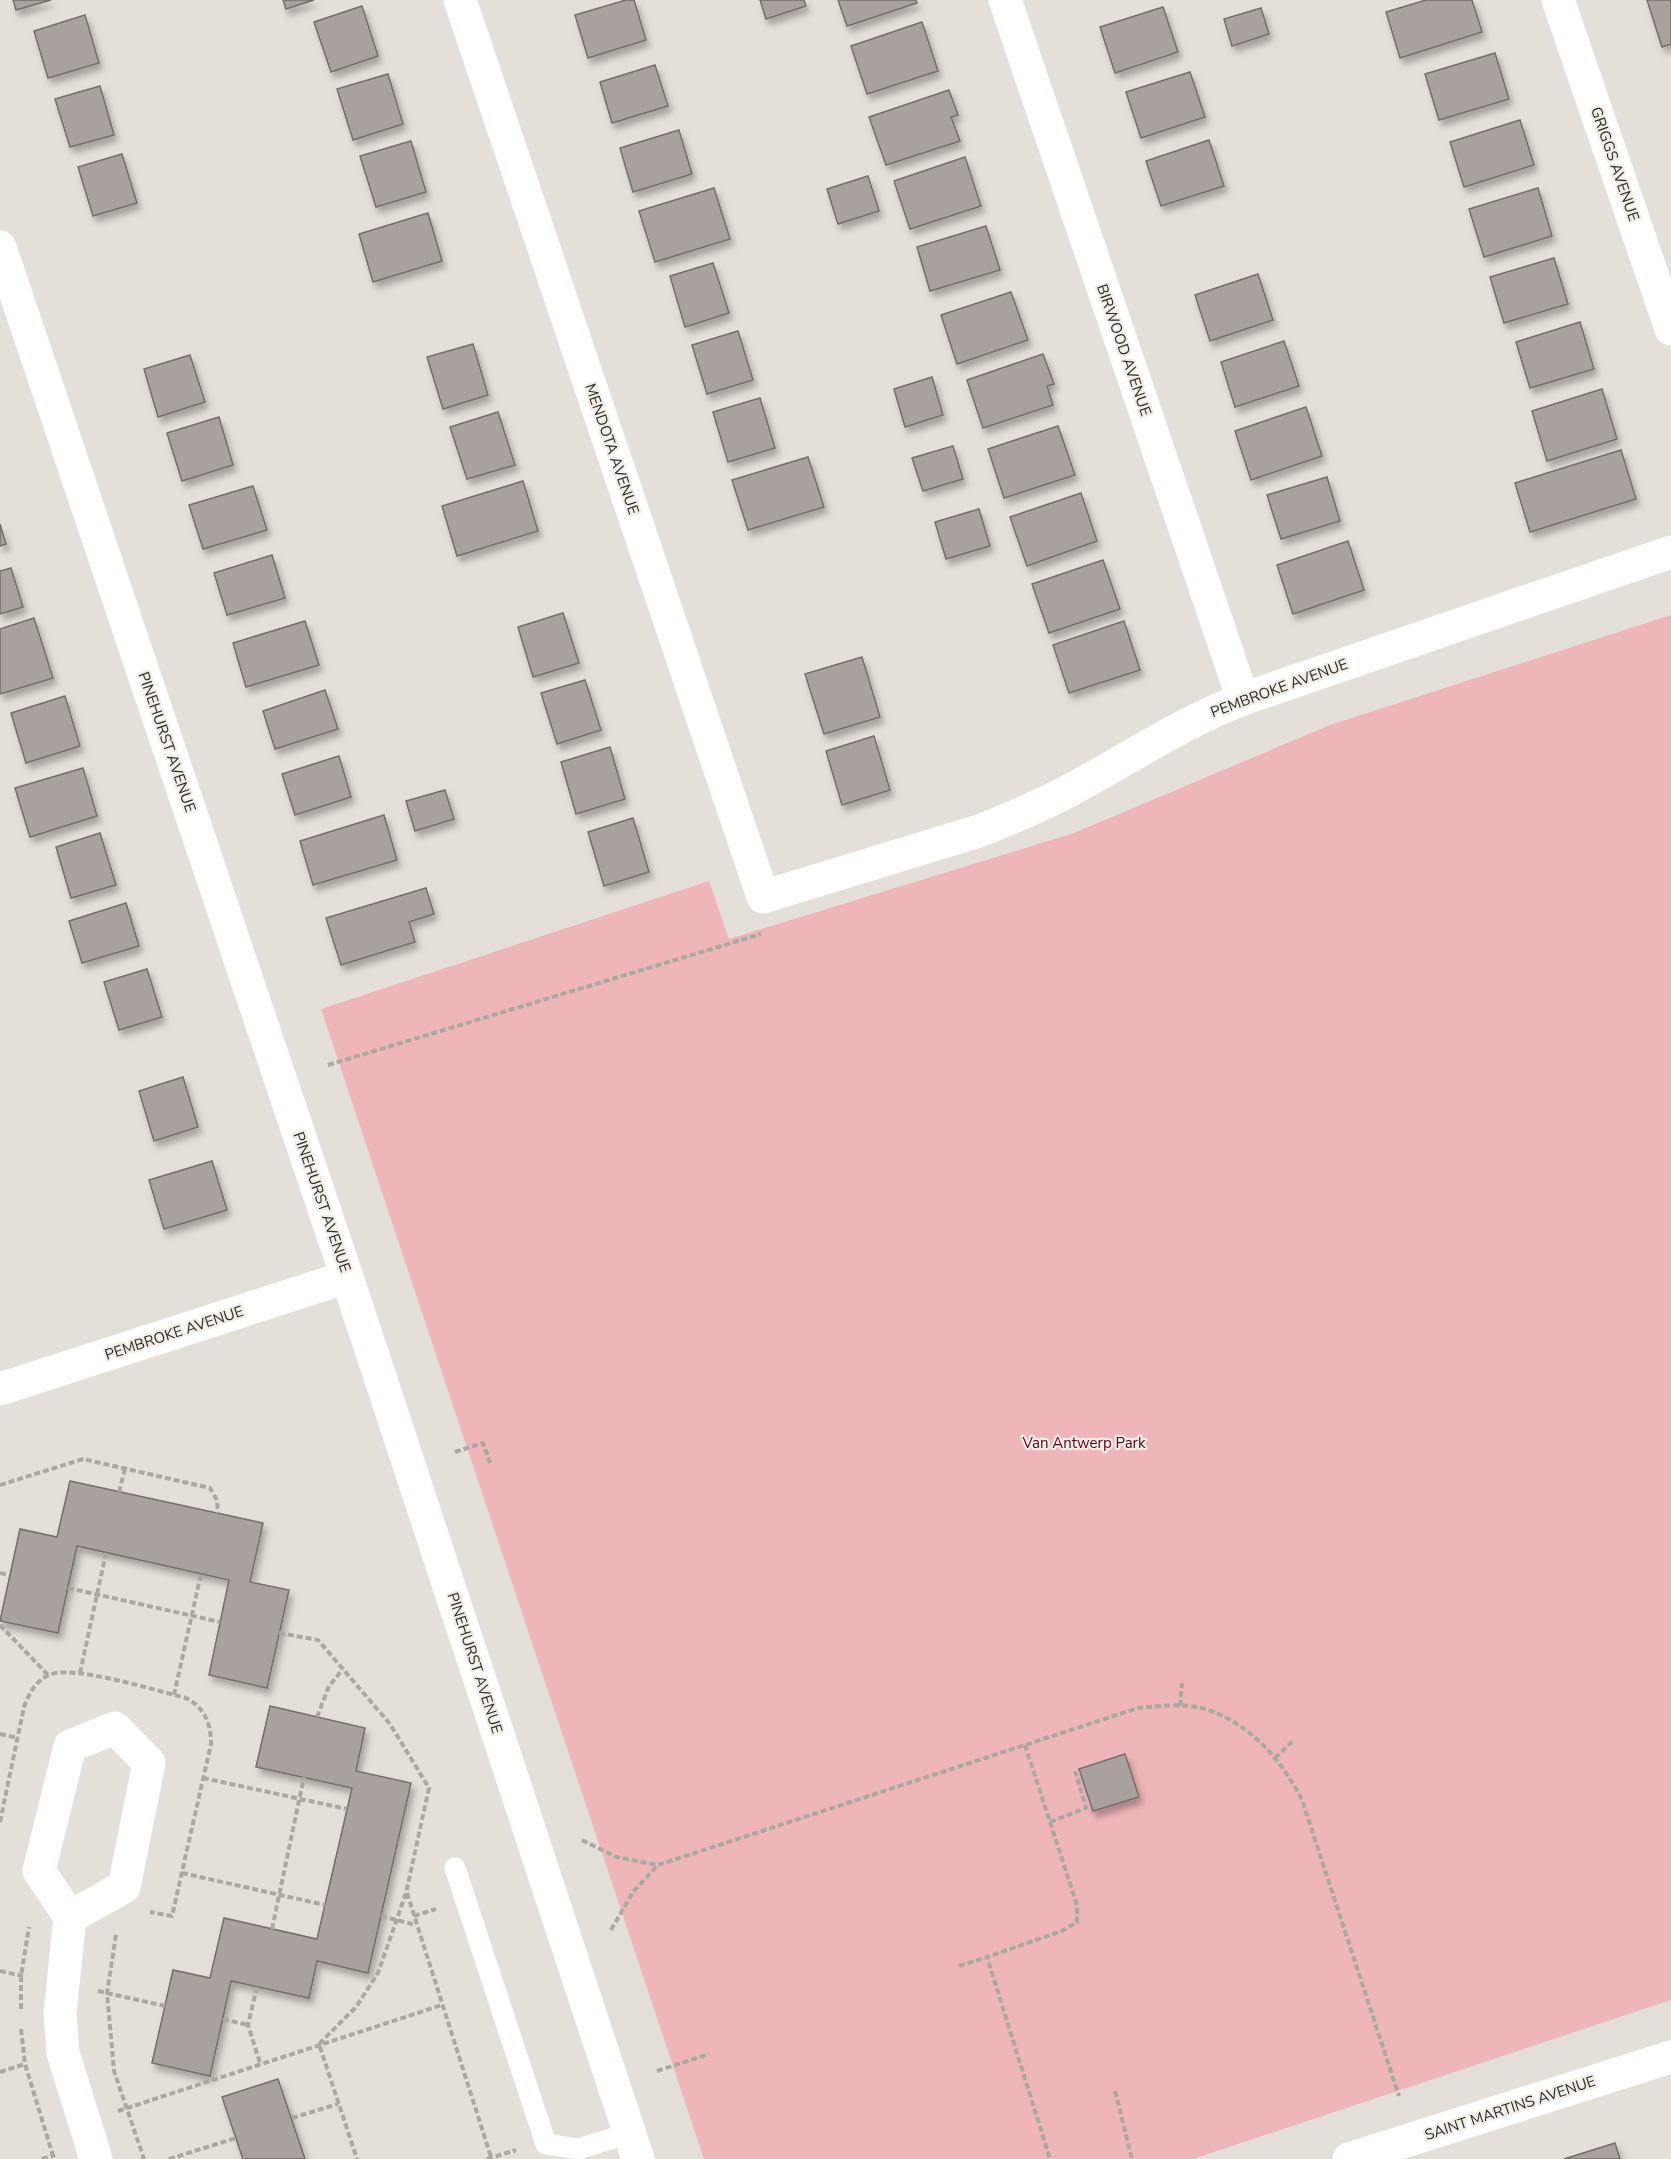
<svg xmlns="http://www.w3.org/2000/svg" width="1671" height="2159" viewBox="0 0 1671 2159" font-family="'Nunito Sans',sans-serif">
  <defs>
    <filter id="shadow"><feDropShadow dx="3.5" dy="6" stdDeviation="3" flood-color="#0004"/></filter>
  </defs>
  <rect width="100%" height="100%" fill="#e4e0d9"/>
  <path fill="#efb6b9" d="M1671,615v1385l-478,159h-489l-383,-1150 388,-128 20,58 39,-12 306,-94 256,-108z"/>
  <path fill="#a8a19d" stroke="#756e6a" stroke-width="1.5" filter="url(#shadow)" d="M13,0h38l-35,10z
    M283,0h31l-28,9z
    M626,0h8l12,40 -58,18 -13,-43z
    M760,0h44l2,6 -40,13z
    M838,0h78l1,3 -70,23z
    M1426,0h46l10,32 -82,26 -14,-46z
    M1647,0h24v44l-9,3z
    M362,6l16,50 -47,16 -17,-50z
    M1163,7l15,45 -63,21 -15,-46z
    M1261,8l8,26 -37,12 -8,-27z
    M85,15l14,48 -51,15 -14,-47z
    M922,22l16,49 -71,23 -16,-48z
    M1495,53l14,46 -70,21 -14,-46z
    M655,65l13,41 -56,17 -12,-41z
    M1190,72l15,45 -64,21 -15,-46z
    M388,74l15,50 -50,16 -16,-51z
    M100,86l14,49 -44,12 -15,-48z
    M949,90l9,25 -7,2 9,24 -74,24 -17,-48z
    M1520,120l14,45 -70,22 -14,-45z
    M679,130l13,44 -59,18 -13,-44z
    M1209,140l15,46 -63,20 -15,-45z
    M411,141l15,51 -50,15 -16,-51z
    M122,154l15,49 -44,13 -15,-49z
    M965,157l16,49 -71,23 -16,-48z
    M868,176l11,35 -41,13 -11,-35z
    M714,188l16,51 -75,23 -16,-51z
    M1538,188l14,48 -68,21 -15,-48z
    M428,213l14,48 -69,21 -14,-48z
    M986,226l14,44 -70,21 -13,-44z
    M1554,258l14,46 -64,19 -14,-46z
    M713,263l16,50 -44,14 -15,-51z
    M1258,274l15,46 -63,21 -15,-46z
    M1011,292l17,48 -71,24 -16,-49z
    M1580,322l14,47 -64,19 -14,-46z
    M738,331l15,49 -46,14 -15,-49z
    M1284,341l15,45 -64,21 -14,-45z
    M473,344l15,51 -45,14 -16,-52z
    M1043,354l11,30 -7,2 6,19 -70,23 -16,-48z
    M190,355l15,47 -47,15 -14,-48z
    M932,377l11,38 -38,12 -11,-38z
    M1602,389l15,50 -70,22 -15,-50z
    M760,398l15,50 -47,14 -15,-50z
    M1306,407l16,49 -71,24 -16,-49z
    M498,412l17,53 -48,14 -17,-52z
    M219,417l14,48 -51,16 -15,-48z
    M1058,426l17,49 -71,23 -16,-49z
    M953,446l10,33 -40,12 -11,-33z
    M1621,450l15,49 -106,33 -15,-49z
    M808,457l16,50 -76,23 -16,-50z
    M1327,477l13,44 -59,18 -14,-44z
    M523,481l15,50 -81,25 -15,-50z
    M253,486l14,44 -64,19 -14,-44z
    M1081,493l16,48 -70,25 -17,-49z
    M979,509l11,37 -44,13 -11,-37z
    M0,524l6,20 -6,2z
    M1348,541l16,49 -71,24 -16,-49z
    M272,555l13,43 -58,17 -13,-42z
    M1103,560l17,49 -71,24 -17,-49z
    M11,568l12,39 -23,7v-43z
    M563,613l16,50 -46,14 -15,-50z
    M34,618l19,60 -53,16v-65z
    M305,621l14,44 -73,22 -13,-44z
    M1124,621l16,49 -71,23 -16,-48z
    M862,657l18,60 -56,17 -19,-60z
    M585,680l16,50 -44,14 -16,-51z
    M325,690l13,39 -63,20 -12,-38z
    M65,696l15,50 -54,17 -15,-50z
    M874,736l16,54 -48,15 -16,-54z
    M610,747l15,52 -49,15 -15,-52z
    M339,756l12,41 -56,18 -13,-41z
    M83,768l14,48 -67,21 -15,-49z
    M445,790l9,29 -39,12 -9,-30z
    M384,815l13,45 -84,25 -13,-44z
    M633,818l16,54 -45,14 -16,-54z
    M100,833l16,52 -45,13 -15,-51z
    M426,888l8,26 -25,8 6,20 -74,23 -15,-47z
    M126,903l13,43 -57,17 -13,-42z
    M147,969l15,48 -43,13 -15,-48z
    M183,1077l15,50 -44,14 -15,-50z
    M212,1161l15,49 -63,19 -15,-49z
    M70,1481l193,42 -13,59 39,8 -22,98 -58,-13 20,-95 -152,-34 -19,87 -58,-12 20,-92 37,8z
    M270,1706l95,22 -9,43 55,12 -43,190 -51,-12 -8,37 -78,-17 -21,95 -58,-13 21,-93 37,8 14,-60 93,21 35,-151 -96,-21z
    M1125,1754l14,43 -46,14 -14,-42z
    M278,2079l27,80h-62l-21,-62z
    M1615,2143l5,16h-56z"/>
  <g fill="none" stroke-linecap="round" stroke-linejoin="round">
    <path stroke="#aba7a2" stroke-width="4" stroke-dasharray="6 3" stroke-linecap="butt" d="M328,1065l433,-131
      M455,1452l28,-9 7,20
      M0,1485l83,-26 127,29 7,12 1,13
      M119,1492l6,-23
      M0,1573l9,2
      M68,1588l152,34
      M0,1625l48,50
      M279,1633l39,7 72,84 39,64 -23,105 -28,80 -22,34 -37,37 38,115
      M80,1673l26,-120
      M174,1695l27,-121
      M1180,1706l2,-23
      M317,1717l12,-31 14,-17
      M0,1734l18,4
      M1025,1745l52,160v17l-15,9 -75,26 63,202
      M1275,1758l19,-18
      M203,1778l144,31
      M0,1822l24,-115c5,-13 11,-26 25,-32 23,-11 108,16 137,23 18,9 25,25 25,46l-39,172 -22,-4
      M1050,1822l36,-14 -11,-37
      M582,1840l34,17 42,8 480,-157c23,-2 51,-6 73,3 41,15 72,51 91,89l97,296
      M182,1873l143,32
      M407,1893l84,264
      M381,1916l35,9
      M414,1916l22,-7
      M272,1929l32,-152
      M611,1930l22,-38 24,-26
      M116,1935l-9,58 7,78 30,88
      M959,1966l28,-9
      M0,1971l23,5
      M257,1987l-9,38 12,38
      M98,1991l67,15
      M21,2009v-33l8,-49
      M223,2019l25,6
      M21,2029l4,35 29,95
      M657,2071l52,-17
      M0,2072l25,-8
      M1115,2091l17,68
      M118,2111l324,-106
      M292,2118l46,-14
      M42,2159l13,-4
      M169,2159l67,-21
      M487,2159l29,-9"/>
    <path stroke="#fff" stroke-width="21" d="M455,1868l91,276 32,5 52,-16"/>
    <path stroke="#fff" stroke-width="33" d="M460,0l303,897 216,-66c33,-13 66,-27 97,-44 55,-30 108,-65 167,-88l428,-147
      M1005,0l238,699
      M1558,0l113,329
      M0,247l347,1030 291,882
      M0,1389l347,-112
      M115,1728l34,35 -25,124 -54,30 -31,-46 31,-125z
      M70,1917l-10,97 3,39 33,106
      M1349,2159l322,-102"/>
  </g>
  <g text-anchor="middle" dominant-baseline="central" stroke-width="4.5" stroke-linejoin="round" paint-order="stroke">
    <g font-size="15" fill="#2c2a27" stroke="#f1ede6">
      <text transform="translate(1615 164) rotate(71)">GRIGGS AVENUE</text>
      <text transform="translate(1124 350) rotate(71)">BIRWOOD AVENUE</text>
      <text transform="translate(612 449) rotate(71)">MENDOTA AVENUE</text>
      <text transform="translate(1279 688) rotate(-20)">PEMBROKE AVENUE</text>
      <text transform="translate(167 742) rotate(71)">PINEHURST AVENUE</text>
      <text transform="translate(322 1202) rotate(71)">PINEHURST AVENUE</text>
      <text transform="translate(174 1333) rotate(-18)">PEMBROKE AVENUE</text>
      <text transform="translate(475 1663) rotate(72)">PINEHURST AVENUE</text>
      <text transform="translate(1510 2108) rotate(-18)">SAINT MARTINS AVENUE</text>
    </g>
    <g font-size="15" fill="#58031a" stroke="#f1ede6">
      <text x="1084" y="1443">Van Antwerp Park</text>
    </g>
  </g>
</svg>
